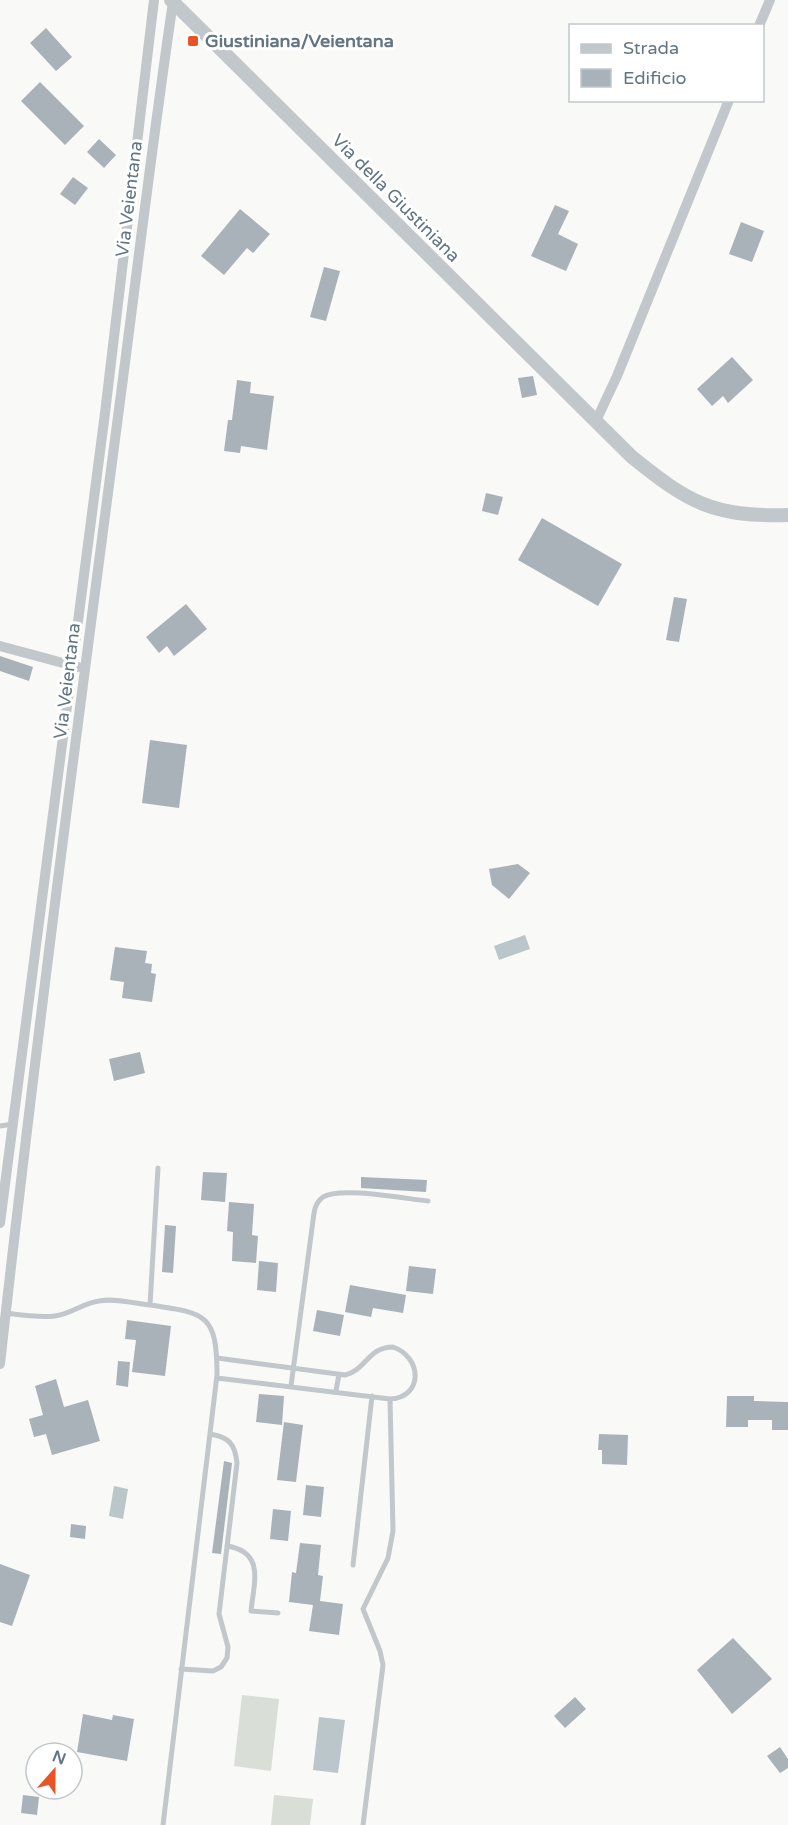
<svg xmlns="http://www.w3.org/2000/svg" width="788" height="1825" viewBox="0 0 788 1825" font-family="'Varela Round',sans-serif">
  <rect width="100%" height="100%" fill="#f9f9f7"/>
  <path fill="#d9ded6" d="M242,1695l37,4 -8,72 -37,-5z
    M274,1795l39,4 -3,26h-39z"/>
  <path fill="#bac6ca" d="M525,935l5,14 -31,11 -5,-14z
    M114,1486l14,3 -5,30 -14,-3z
    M319,1717l26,3 -7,53 -25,-3z"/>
  <path fill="#a9b2b9" d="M46,28l26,29 -16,14 -26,-28z
    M40,82l44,44 -19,19 -44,-44z
    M99,139l17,16 -12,13 -17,-16z
    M73,177l15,11 -13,17 -15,-11z
    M555,205l14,6 -11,23 20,10 -12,27 -35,-15z
    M240,209l30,25 -17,19 -6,-5 -23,27 -23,-19z
    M741,222l23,9 -12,31 -23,-8z
    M324,267l16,4 -14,50 -16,-4z
    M732,357l21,23 -25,23 -5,-7 -11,10 -15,-17z
    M533,376l4,19 -15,3 -4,-20z
    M237,380l14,2 -1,11 24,3 -7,54 -26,-4 -1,7 -16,-2 4,-31h4z
    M486,493l17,4 -5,18 -16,-4z
    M542,518l80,46 -24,42 -80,-46z
    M674,597l13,2 -8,43 -13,-2z
    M186,604l21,25 -33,27 -7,-10 -8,7 -13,-16z
    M0,656l33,11 -4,14 -29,-10z
    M150,740l37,5 -8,63 -37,-5z
    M518,864l12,9 -21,26 -17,-14 -3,-16z
    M115,947l32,4 -2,12 7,1 -1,9 5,1 -4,28 -30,-4 2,-16 -14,-2z
    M140,1052l5,21 -31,8 -5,-22z
    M203,1172l24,1 -2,29 -24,-2z
    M361,1177l66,3 -1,12 -65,-4z
    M229,1202l25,2 -2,31 6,1 -2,27 -24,-2 1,-29 -6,-1z
    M165,1225l11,1 -3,47 -11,-1z
    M259,1261l19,2 -2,29 -19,-2z
    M409,1266l27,3 -3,25 -27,-3z
    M350,1285l56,10 -3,18 -30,-5 -2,9 -26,-5z
    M317,1310l27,5 -4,21 -27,-5z
    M127,1320l44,6 -6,50 -33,-4 4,-32 -11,-1z
    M118,1361l12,1 -2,25 -12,-2z
    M56,1379l8,28 24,-7 12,41 -48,14 -6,-21 -12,3 -5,-18 14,-4 -8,-29z
    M259,1394l25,2 -2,29 -26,-3z
    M727,1396h27v5l34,1v28h-16v-10h-24v7h-22z
    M284,1422l19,3 -7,57 -19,-2z
    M599,1434l29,1 -1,30 -25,-1v-14h-4z
    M224,1461l8,2 -11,91 -9,-1z
    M306,1485l18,2 -3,30 -18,-2z
    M273,1509l18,2 -3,30 -18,-2z
    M71,1524l15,2 -1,13 -15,-2z
    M300,1543l21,2 -3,30 5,1 -3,25 23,3 -4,31 -30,-4 4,-26 -24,-3 3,-30 4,1z
    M0,1564l30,11 -18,51 -12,-4z
    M733,1638l39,41 -40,35 -35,-44z
    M575,1697l11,12 -21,19 -11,-12z
    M83,1714l29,6 1,-5 21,4 -7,42 -50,-9z
    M780,1747l8,12v9l-8,5 -13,-17z
    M23,1795l16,2 -2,18 -16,-2z"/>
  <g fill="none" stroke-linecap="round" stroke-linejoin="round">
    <path stroke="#c2c7cb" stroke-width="5" d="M0,1126l13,-2
      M150,1305l8,-137
      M5,1313c16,2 34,5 50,3 16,-2 28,-13 44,-15 16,-3 34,2 51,4 56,8 67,9 67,70l-54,450
      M217,1378l173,21c34,-2 32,-42 3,-52 -25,0 -27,23 -48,28l-128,-17
      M291,1386l23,-173c1,-6 3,-12 9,-16 16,-11 84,2 105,4
      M336,1391l3,-17
      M227,1546c38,6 27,36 24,65l27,2
      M353,1565l19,-169
      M181,1669l32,2 8,-4 6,-9 1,-11 -9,-33 18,-151c-2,-19 -8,-26 -27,-29
      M363,1825l20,-160 -3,-14 -17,-42 25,-51 5,-27 -3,-132"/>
    <path stroke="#c2c7cb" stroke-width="10" d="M759,26l11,-26
      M596,421l21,-45 112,-276
      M0,646l78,21
      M0,1223l105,-810 49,-413
      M0,1364c34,-306 74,-612 114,-917 20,-149 37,-297 59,-445"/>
    <path stroke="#c2c7cb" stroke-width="14" d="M171,0l461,457c57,46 81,60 156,58"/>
  </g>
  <rect fill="#e95427" stroke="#fff" stroke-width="2" x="187" y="35" width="12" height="12" rx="3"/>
  <g text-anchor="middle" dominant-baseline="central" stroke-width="6" stroke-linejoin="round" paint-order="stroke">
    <g font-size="18" font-weight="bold" fill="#637583" stroke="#fff" text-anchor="start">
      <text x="205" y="41">Giustiniana/Veientana</text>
    </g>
    <g font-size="18" fill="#637583" stroke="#fff">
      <text transform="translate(396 198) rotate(45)">Via della Giustiniana</text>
      <text transform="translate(129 199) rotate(-83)">Via Veientana</text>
      <text transform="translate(67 681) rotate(-83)">Via Veientana</text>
    </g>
  </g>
  <rect x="569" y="24" width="195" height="78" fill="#ffffff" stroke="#c1c8cd" stroke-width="1.5"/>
  <rect x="581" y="44" width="30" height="9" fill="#c2c7cb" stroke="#c1c8cd" stroke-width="1.5"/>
  <text x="623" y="54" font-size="18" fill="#637583">Strada</text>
  <rect x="581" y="69" width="30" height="18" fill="#a9b2b9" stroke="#c1c8cd" stroke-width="1.5"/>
  <text x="623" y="84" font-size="18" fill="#637583">Edificio</text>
  <g transform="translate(54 1771) rotate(21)"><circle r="28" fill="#ffffff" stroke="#c1c8cd" stroke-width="1.5"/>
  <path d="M0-4.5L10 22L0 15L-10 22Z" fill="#e95427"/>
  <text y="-9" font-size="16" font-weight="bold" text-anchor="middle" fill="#637583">N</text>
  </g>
</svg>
